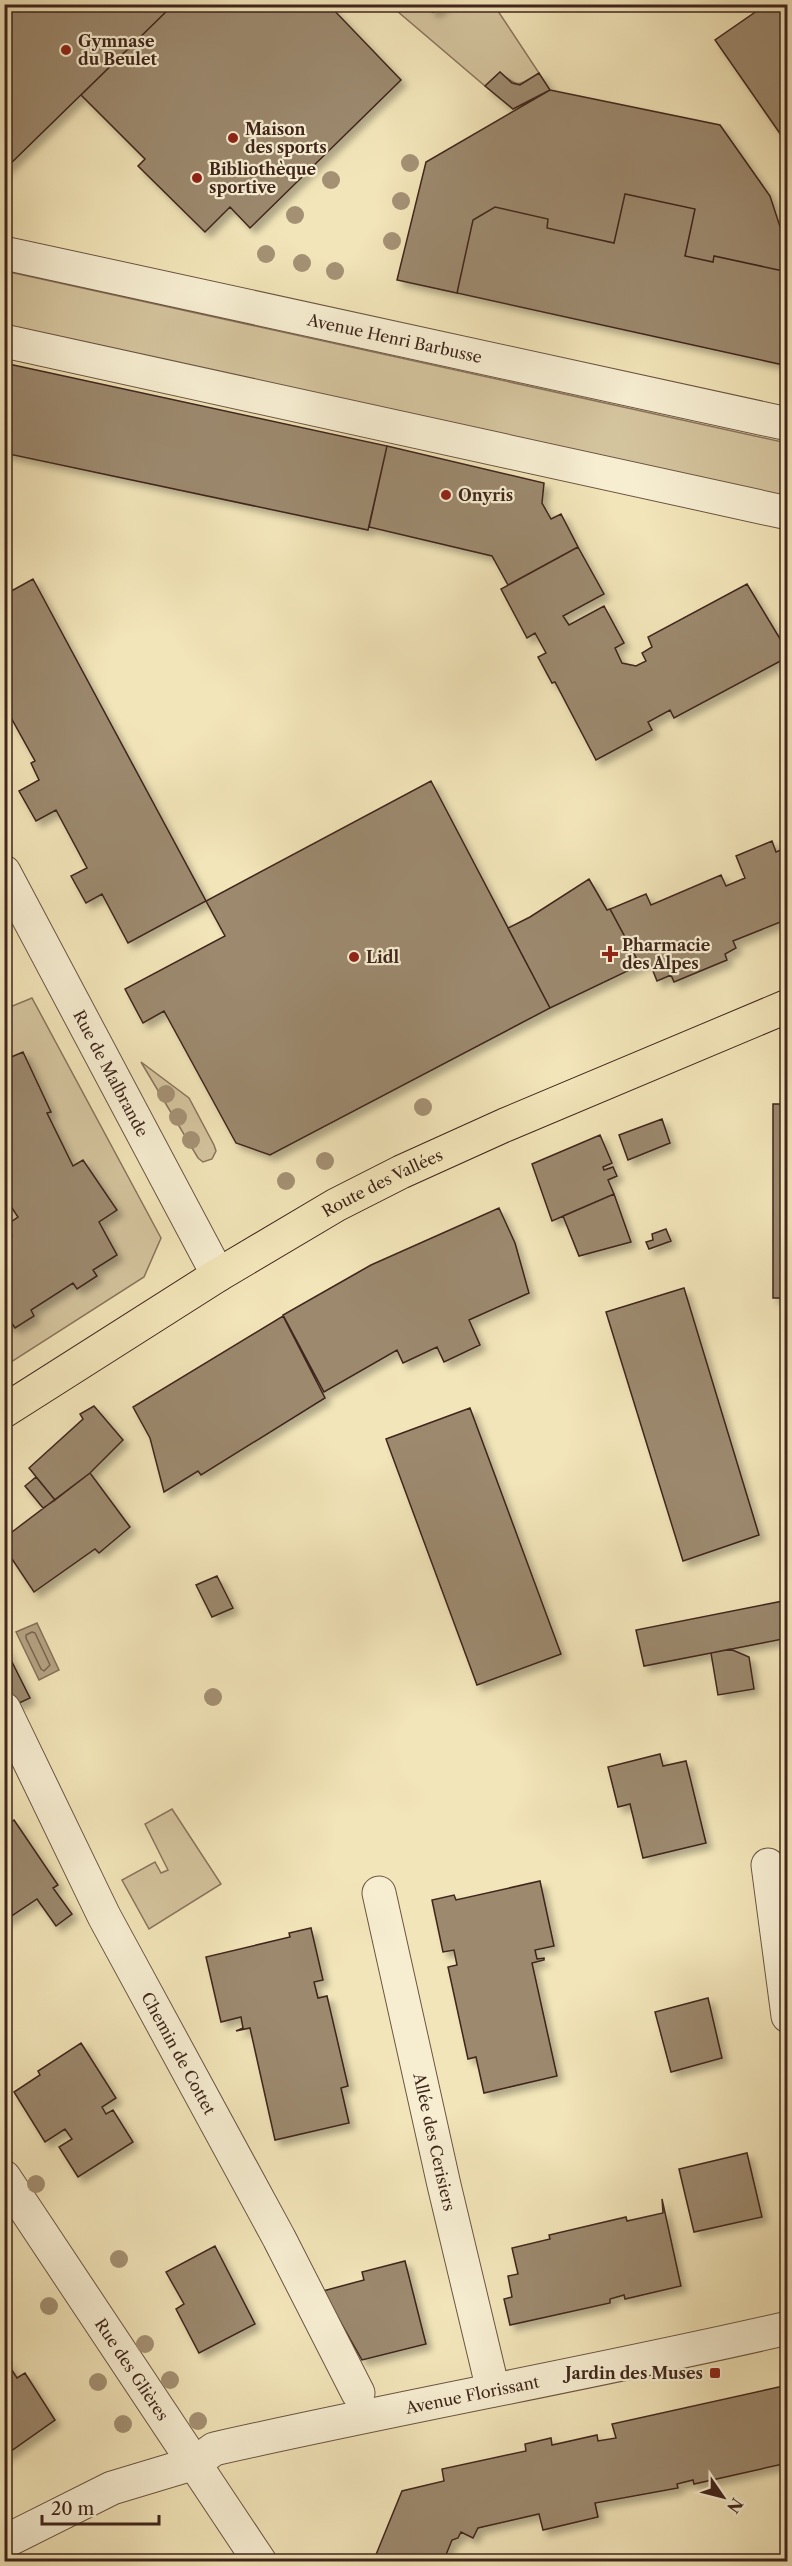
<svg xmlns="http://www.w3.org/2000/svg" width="792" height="2566" viewBox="0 0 792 2566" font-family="'Libre Caslon Text',serif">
  <defs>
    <filter id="shadow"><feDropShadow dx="5.5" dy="5.5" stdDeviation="3" flood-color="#0004"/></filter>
  </defs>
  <rect width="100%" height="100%" fill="#f2e5b9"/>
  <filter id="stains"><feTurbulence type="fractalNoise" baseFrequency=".00333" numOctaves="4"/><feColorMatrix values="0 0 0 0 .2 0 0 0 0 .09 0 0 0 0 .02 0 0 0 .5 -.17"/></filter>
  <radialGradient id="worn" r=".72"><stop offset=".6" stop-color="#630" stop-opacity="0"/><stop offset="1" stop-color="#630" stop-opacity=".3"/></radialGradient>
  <path fill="#d4c49e" stroke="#8a745d" stroke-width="1.5" d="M390,5h38l5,6 12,-6h7l2,2 4,-2h36l45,68c-19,12 -21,16 -39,-1l-15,14z
    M5,271l782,172v56l-782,-172z
    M32,998l129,240 -17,39 -139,89v-357z
    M141,1062l48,36 25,47 2,6 -4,8 -9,3 -5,-4z
    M172,1809l49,75 -72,45 -27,-49 33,-18 6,11 7,-3 -23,-46z"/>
  <path fill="#b5a484" stroke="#86715a" stroke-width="1.5" d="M37,1623l22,47 -20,10 -23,-48z"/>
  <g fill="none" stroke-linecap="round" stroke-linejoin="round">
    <path stroke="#7a6450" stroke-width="1.5" d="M32,1632l3,1 15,32 -6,6 -3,-2 -15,-31v-3z"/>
  </g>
  <path fill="#9c896e" stroke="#3f251c" stroke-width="1.5" filter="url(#shadow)" d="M4,4h170l-170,166z
    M174,4h89l3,3 3,-3h50l5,6 5,-5 72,75 -151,148 -20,-21 -25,25 -67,-66 7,-7 -64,-64z
    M428,4h17l-12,8z
    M767,4h21v141l-73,-105z
    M500,72l12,11 8,2 19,-12 11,17 -37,19 -28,-23z
    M550,90l170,35 50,71 18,55v21l-74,-16 -1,6 -28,-6 10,-47 -70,-15 -11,49 -67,-15 1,-9 -53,-12 -22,13 -16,73 -60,-13 29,-118z
    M625,194l70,15 -10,47 28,6 1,-6 74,16v94l-331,-73 16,-73 22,-13 53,12 -1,9 67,15z
    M4,363l383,83 -19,84 -364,-77z
    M387,446l157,37 -2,20 9,16 10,-5 17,33 -70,38 -16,-29 -123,-29z
    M578,547l26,47 -41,22 6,9 35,-19 20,37 -9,5 7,15 14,3 10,-5 -4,-8 10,-6 -4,-10 99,-53 41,68v5l-114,61 -4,-8 -22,12 4,8 -56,30 -41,-78 -3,1 -14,-26 8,-4 -11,-20 -8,5 -26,-49z
    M33,579l173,322 -78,42 -26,-49 -16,9 -15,-27 16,-8 -31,-58 -20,11 -17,-30 20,-11 -8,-17 4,-2 -31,-56v-110z
    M431,781l119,227 -280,147 -34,-12 -72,-132 -21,12 -18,-34 100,-53 -19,-35z
    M772,841l4,11 12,-5v72l-55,22 3,7 -11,6 2,6 -53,22 -3,-7 -14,6 -8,-20 -9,4 -30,-56 36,-15 5,11 70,-30 5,11 19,-8 -9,-22z
    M589,879l18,31 3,-1 30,56 -90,43 -42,-80 22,-11z
    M23,1052l28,60 -4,1 26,53 10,-6 34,50 -18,12 18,33 -24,15 4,6 -20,13 -4,-6 -42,27 3,6 -19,12 -4,-6 -7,5v-87l8,-4 -7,-10 13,-9 -14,-21v-136z
    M773,1104h15v194h-15z
    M662,1119l8,24 -42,17 -9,-25z
    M600,1135l12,28 -9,4 1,3 9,-3 4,9 -9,4 6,14 -62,27 -20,-57z
    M614,1194l17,48 -52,14 -16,-40z
    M499,1208l16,35 14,50 -60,27 11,25 -36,17 -7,-15 -34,16 -6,-13 -73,42 -41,-77 88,-50z
    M666,1229l5,12 -22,8 -3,-7 7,-2 -1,-6z
    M684,1288l75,247 -76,26 -77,-249z
    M283,1316l42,82 -124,77 -3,-4 -34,21 -14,-54 -17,-31z
    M94,1406l29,34 -33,33 -35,27 -26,-32 54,-49 -3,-5z
    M470,1408l91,246 -84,31 -91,-246z
    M90,1473l40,54 -31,26 -4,-4 -61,43 -30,-45v-9z
    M36,1477l19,23 -12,8 -18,-22z
    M217,1576l16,32 -21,9 -16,-32z
    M788,1600v38l-144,28 -8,-36z
    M4,1646l26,52 -15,7 -11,-23z
    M730,1649l19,8 5,32 -36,6 -7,-42z
    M660,1754l3,12 23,-5 20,82 -63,15 -13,-54 -12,3 -10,-40z
    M14,1820l44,65 -5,3 19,26 -16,12 -19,-27 -33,22v-94z
    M540,1881l14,65 -19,4 2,9 7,-1v2l-12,3 25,113 -73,17 -8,-36 -8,2 -20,-92 9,-2 -3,-15 -11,2 -11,-52 22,-5 2,5z
    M311,1928l12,52 -9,2 4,16 9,-2 21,90 -7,2 8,35 -74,17 -25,-112 -14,3 7,-3 -2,-11 -20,5 -15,-65 84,-20 -1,-4z
    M708,1998l14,60 -51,14 -16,-60z
    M81,2043l35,55 -14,9 4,7 7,-4 20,32 -55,35 -19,-30 13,-8 -7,-10 -20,13 -31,-50 26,-17 -2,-4z
    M747,2153l15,64 -68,15 -15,-63z
    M662,2199l19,87 -56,13 -1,-4 -14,4v4l-100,22 -6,-26 8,-2 -4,-21 10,-2 -6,-26 38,-9 -1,-4 77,-18 1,4 36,-8z
    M215,2246l40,78 -56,29 -23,-44 8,-5 -18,-32z
    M405,2261l21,83 -64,16 -39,-69 41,-11 -2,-8z
    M6,2361l11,17 8,-5 30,47 -51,36z
    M788,2385v75l-5,1v3l-89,20 -1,-4 -16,4 1,4 -83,15 3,14 -55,13 -4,-16 -61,14 -5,10 -12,-6 -3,6 -6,2 -9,22h-70l29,-71 42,-10 -2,-12 84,-18 -1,-7 26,-6 1,7 45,-10 1,6 18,-3 -4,-14z"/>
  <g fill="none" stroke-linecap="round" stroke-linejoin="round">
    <g stroke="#6c5543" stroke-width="35">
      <g id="minor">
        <path id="s1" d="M4,253l784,171"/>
        <path d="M4,341l784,172"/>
        <path id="s2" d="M4,872l214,403"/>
        <path id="s3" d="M4,1709l100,207 175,322 79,155"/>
        <path d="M768,1865l20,151"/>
        <path id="s4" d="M379,1893l65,292 49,205"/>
        <path id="s5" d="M4,2177l256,385"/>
        <path id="s6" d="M4,2542l108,-54 83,-25 19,-14c190,-43 383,-77 574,-121"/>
      </g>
    </g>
    <g stroke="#3f251c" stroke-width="35">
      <g id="major">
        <path id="s7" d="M4,1411l214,-136 118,-70 65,-33 104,-47 283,-119"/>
      </g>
    </g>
    <use href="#minor" stroke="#f7eed2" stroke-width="33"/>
    <use href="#major" stroke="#f2e5b9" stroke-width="33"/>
  </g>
  <g fill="#a49174">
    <circle cx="410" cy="163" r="9"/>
    <circle cx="331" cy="180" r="9"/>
    <circle cx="401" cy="201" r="9"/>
    <circle cx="295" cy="215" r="9"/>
    <circle cx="392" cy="241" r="9"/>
    <circle cx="266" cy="254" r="9"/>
    <circle cx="302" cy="263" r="9"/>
    <circle cx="335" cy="271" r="9"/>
    <circle cx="166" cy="1094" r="9"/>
    <circle cx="423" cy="1107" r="9"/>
    <circle cx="178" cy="1117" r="9"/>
    <circle cx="191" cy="1140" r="9"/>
    <circle cx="325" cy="1161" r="9"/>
    <circle cx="286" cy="1181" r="9"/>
    <circle cx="213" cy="1697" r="9"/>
    <circle cx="36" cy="2184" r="9"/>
    <circle cx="119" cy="2259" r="9"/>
    <circle cx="49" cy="2306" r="9"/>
    <circle cx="145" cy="2344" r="9"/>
    <circle cx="170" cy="2380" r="9"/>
    <circle cx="98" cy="2382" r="9"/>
    <circle cx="198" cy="2421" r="9"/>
    <circle cx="123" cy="2424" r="9"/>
  </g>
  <g fill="#8f2418" stroke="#f7eed2" stroke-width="2">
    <circle cx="66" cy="50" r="6"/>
    <circle cx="233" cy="138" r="6"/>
    <circle cx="197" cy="178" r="6"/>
    <circle cx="446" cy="495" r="6"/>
    <path d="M607 945h6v6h6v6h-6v6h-6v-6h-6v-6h6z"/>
    <circle cx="354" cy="957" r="6"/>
    <rect x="709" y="2367" width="12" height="12" rx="3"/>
  </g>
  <g text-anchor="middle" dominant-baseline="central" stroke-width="4.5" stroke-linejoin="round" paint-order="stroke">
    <g font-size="16" font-weight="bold" fill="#3f251c" stroke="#f7eed2" text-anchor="start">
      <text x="78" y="41">Gymnase<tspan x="78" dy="18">du Beulet</tspan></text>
      <text x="245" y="129">Maison<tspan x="245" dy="18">des sports</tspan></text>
      <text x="209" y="169">Bibliothèque<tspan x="209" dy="18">sportive</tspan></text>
      <text x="458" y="495">Onyris</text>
      <text x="622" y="945">Pharmacie<tspan x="622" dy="18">des Alpes</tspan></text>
      <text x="366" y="957">Lidl</text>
      <text x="703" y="2373" text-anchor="end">Jardin des Muses</text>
    </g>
    <g font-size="16" fill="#3f251c" stroke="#f7eed2">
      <text stroke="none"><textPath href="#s1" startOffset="400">Avenue Henri Barbusse</textPath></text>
      <text stroke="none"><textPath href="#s2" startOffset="228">Rue de Malbrande</textPath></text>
      <text stroke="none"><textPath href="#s7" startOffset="442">Route des Vallées</textPath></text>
      <text stroke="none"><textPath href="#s3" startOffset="386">Chemin de Cottet</textPath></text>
      <text stroke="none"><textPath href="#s4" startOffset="255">Allée des Cerisiers</textPath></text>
      <text stroke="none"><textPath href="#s5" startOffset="231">Rue des Glières</textPath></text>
      <text stroke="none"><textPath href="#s6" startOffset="495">Avenue Florissant</textPath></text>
    </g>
  </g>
  <rect width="792" height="2566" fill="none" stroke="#f2e5b9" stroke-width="24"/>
  <rect x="6" y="6" width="780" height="2554" fill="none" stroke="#3f251c" stroke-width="3"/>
  <rect x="12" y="12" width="768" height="2542" fill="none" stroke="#3f251c" stroke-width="1.5"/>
  <g transform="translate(723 2497) rotate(125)" stroke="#f7eed2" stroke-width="4.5" paint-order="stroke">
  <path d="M0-4.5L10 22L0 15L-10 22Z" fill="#3f251c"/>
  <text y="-9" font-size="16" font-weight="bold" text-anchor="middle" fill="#3f251c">N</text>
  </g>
  <path d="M42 2515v9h117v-9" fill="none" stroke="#3f251c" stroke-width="3"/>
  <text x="51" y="2515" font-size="18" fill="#3f251c" stroke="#f7eed2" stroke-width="4.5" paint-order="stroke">20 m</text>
  <rect width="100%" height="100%" filter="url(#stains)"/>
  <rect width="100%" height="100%" fill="url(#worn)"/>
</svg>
